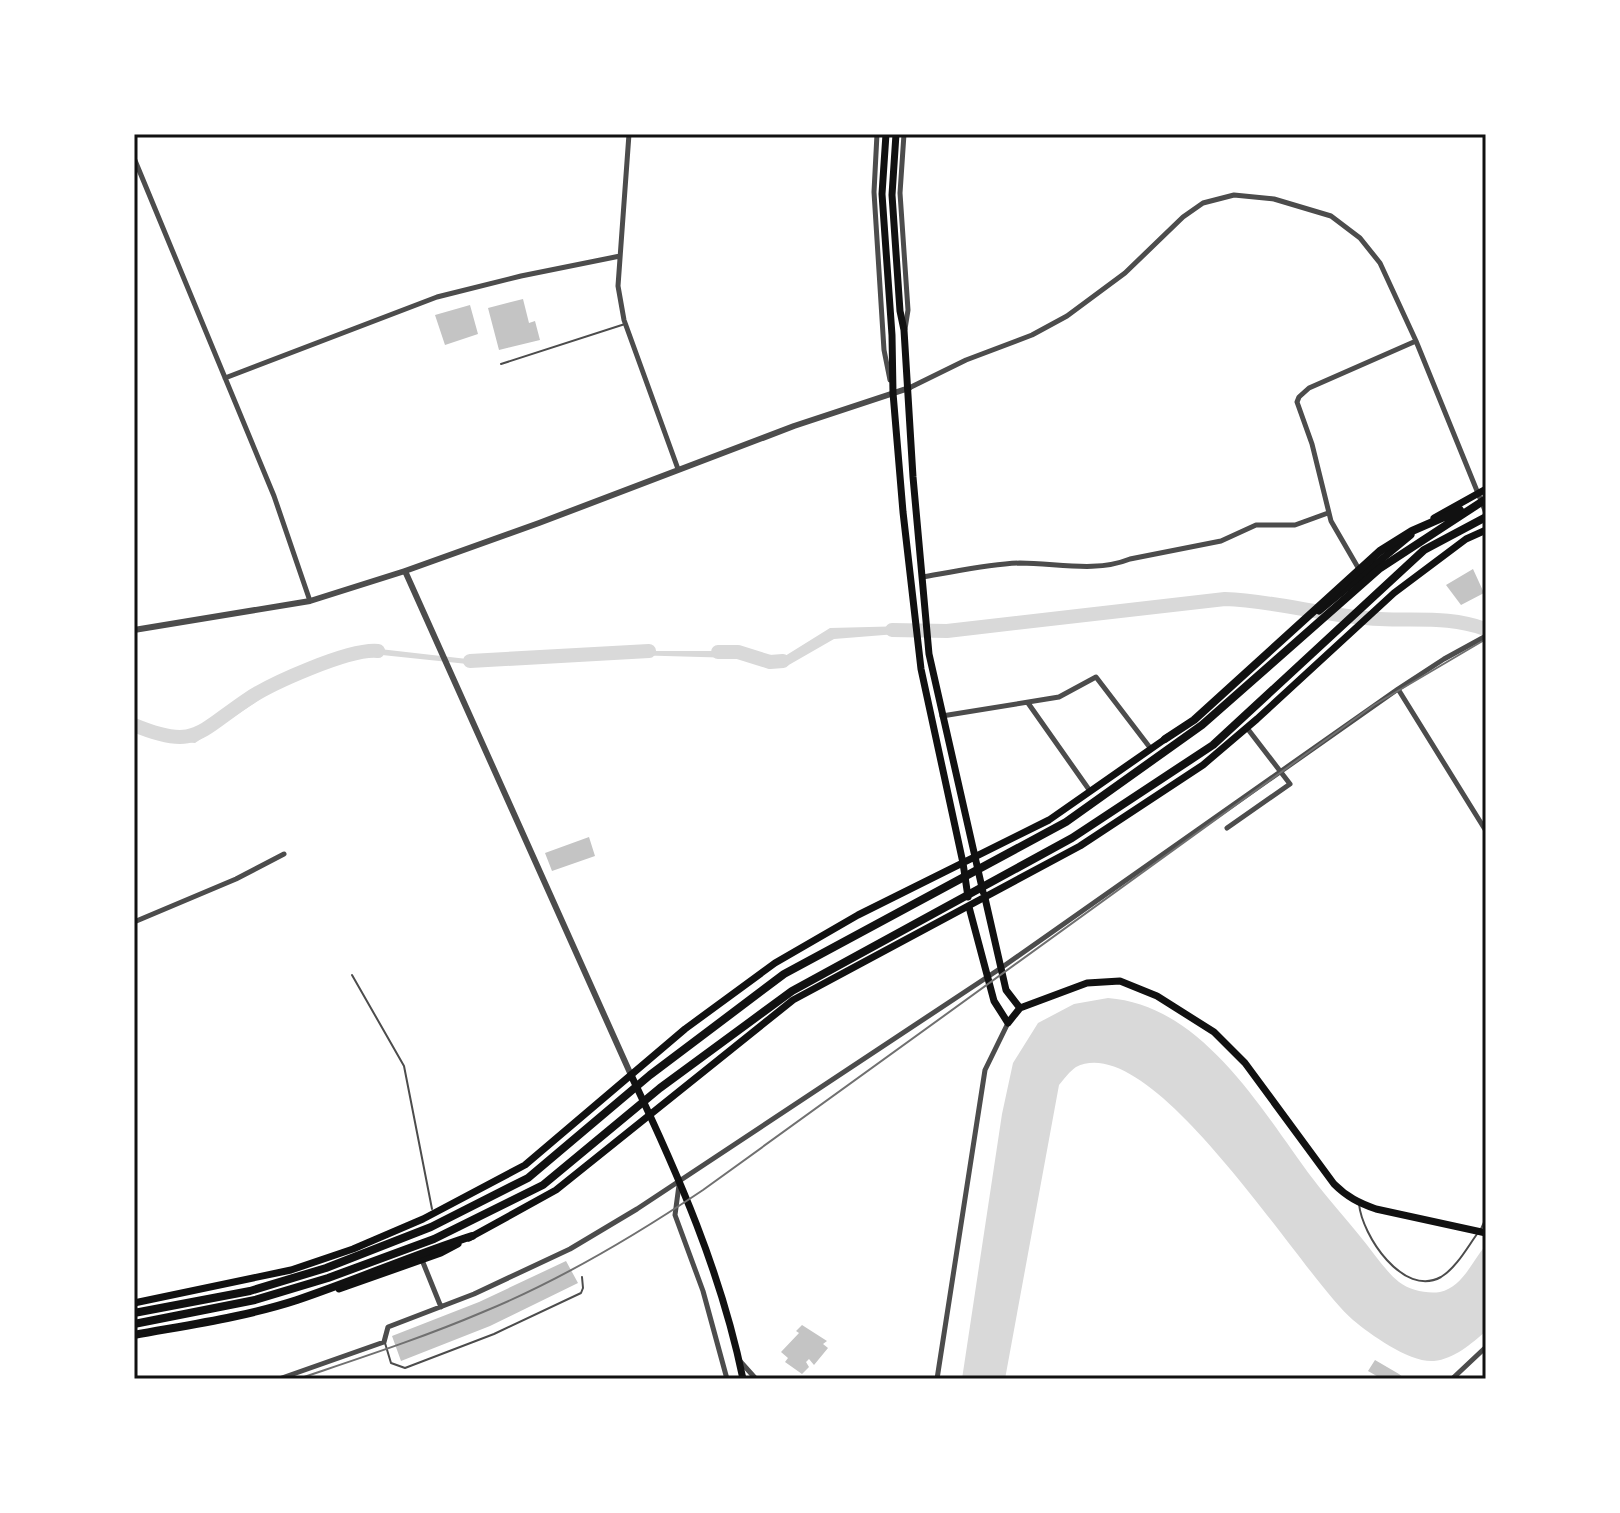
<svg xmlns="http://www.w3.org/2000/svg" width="1620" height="1513" viewBox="0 0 1620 1513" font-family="Inter,sans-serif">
  <rect width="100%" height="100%" fill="#fff"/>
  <path fill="#d9d9d9" d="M908,626l1,7 -75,6 -47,27 -18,2 -33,-10 -106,-3 -153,10 -114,-12 -23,5 -47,19 -98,66 -36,-3 -25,-11v-7l25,13 34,3 99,-65 48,-18 31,-7 105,12 155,-9h103l31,9 20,-4 45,-28z
    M1108,998c95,7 154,113 205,181 14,19 31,37 46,56 13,15 25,35 40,47 10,8 28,12 41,10 23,-5 32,-31 46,-47v86c-15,13 -32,28 -52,30 -24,2 -63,-26 -81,-41 -52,-45 -199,-292 -277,-253 -6,4 -12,12 -17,18l-54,294h-43l40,-265 11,-51 25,-40 36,-19z"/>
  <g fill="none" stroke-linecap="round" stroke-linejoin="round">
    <path stroke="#d9d9d9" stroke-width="14" d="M892,630l55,1 278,-32c53,2 103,18 155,20 37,2 70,-3 105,10
      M718,652h20l32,10 13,-1
      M470,661l179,-10
      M134,725c60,25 64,8 111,-24 24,-17 105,-53 133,-50"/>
  </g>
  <path fill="#c4c4c4" d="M523,299l6,24 6,-2 5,19 -41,10 -11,-42z
    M470,305l8,29 -33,11 -10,-30z
    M1473,569l11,24 -23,12 -15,-20z
    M589,837l6,19 -43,15 -7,-18z
    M566,1261l12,22 -88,43 -89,35 -9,-25 87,-34z
    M802,1325l25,16 -4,3 5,4 -14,17 -5,-6 -3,3 3,5 -7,7 -17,-12 3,-4 -7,-6 18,-19 -3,-2z
    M1375,1360l24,14 6,5h-23l-14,-8z"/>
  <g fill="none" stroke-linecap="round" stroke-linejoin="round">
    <path stroke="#4c4c4c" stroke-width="2" d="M501,364l124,-40
      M352,975l52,91 28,143
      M1359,1204c3,31 44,94 82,73 15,-9 26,-29 36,-43
      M1481,1229l5,-11
      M385,1343l6,20 14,5 89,-34 87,-41 2,-5 -1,-11"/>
    <path stroke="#4c4c4c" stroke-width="5" d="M629,134l-11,152 6,34 54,149
      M877,134l-3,58 10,158 6,30
      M904,134l-4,59 8,117 -3,19
      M134,158l140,338 36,105
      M225,378l212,-81 84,-21 99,-20
      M909,388l57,-28 66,-25 35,-19 58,-43 58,-56 20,-14 31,-8 40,4 57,17 29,22 20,25 36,78 70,172
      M1360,571l-29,-50 -19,-77 -15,-42 2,-5 10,-9 107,-47
      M922,577c32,-5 66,-13 98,-14 37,0 75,10 110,-4l91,-18 35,-16h39l33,-12
      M1398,689l88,142
      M1028,703l62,88
      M942,716l117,-19 37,-20 55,72
      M1227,828l63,-44 -43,-56
      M134,922l102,-43 48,-25
      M679,1185l-4,30 28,76 24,88
      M422,1260l19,47
      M739,1360l17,19
      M279,1379l105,-37 4,-15 86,-33 96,-45 67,-40 364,-241 397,-279 46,-30 42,-23
      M937,1379l48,-309 23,-47
      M1452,1379l34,-32"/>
    <path stroke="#4c4c4c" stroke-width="6" d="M405,571l226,504
      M134,630l176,-29 95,-30 134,-48 255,-97 115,-38"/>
    <path stroke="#111" stroke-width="7" d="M985,898l21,92 14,18
      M969,907l25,94 14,22 12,-15 67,-25 33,-2 37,15 57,36 31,31 89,121c13,13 25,19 42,25l110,24
      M631,1075c47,99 90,197 112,304"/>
    <path stroke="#111" stroke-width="7" d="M886,134l-4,60 10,141 1,58 10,119 18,157 42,194 5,34
      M896,134l-4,61 8,116 4,19 9,147 16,177 54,238
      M1434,518l52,-29
      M1319,611l92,-76
      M469,1238l87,-48 237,-190 287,-154 123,-81 54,-46 137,-126 72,-54 20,-9
      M339,1289l102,-36 17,-9
      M134,1303l157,-33 62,-21 70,-30 102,-54 160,-136 90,-66 83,-48 191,-95 119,-83"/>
    <path stroke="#111" stroke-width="8" d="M1165,739l29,-19 186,-169 32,-20 48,-21
      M134,1313l116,-22 76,-23 105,-41 97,-49 122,-103 134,-101 282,-152 136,-97 177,-156 107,-70
      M134,1324l121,-24 73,-22 106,-39 109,-54 117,-97 132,-97 280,-153 141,-93 211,-195 62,-33
      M134,1335c54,-10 111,-18 163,-35 59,-20 116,-45 175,-64"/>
    <path stroke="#707070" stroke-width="2" d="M298,1379c62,-21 124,-41 185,-67 78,-32 150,-75 220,-122l671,-485 112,-66"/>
  </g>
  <rect width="1620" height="1513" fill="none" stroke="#ffffff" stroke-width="272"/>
  <rect x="136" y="136" width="1348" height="1241" fill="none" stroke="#111" stroke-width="3"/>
</svg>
